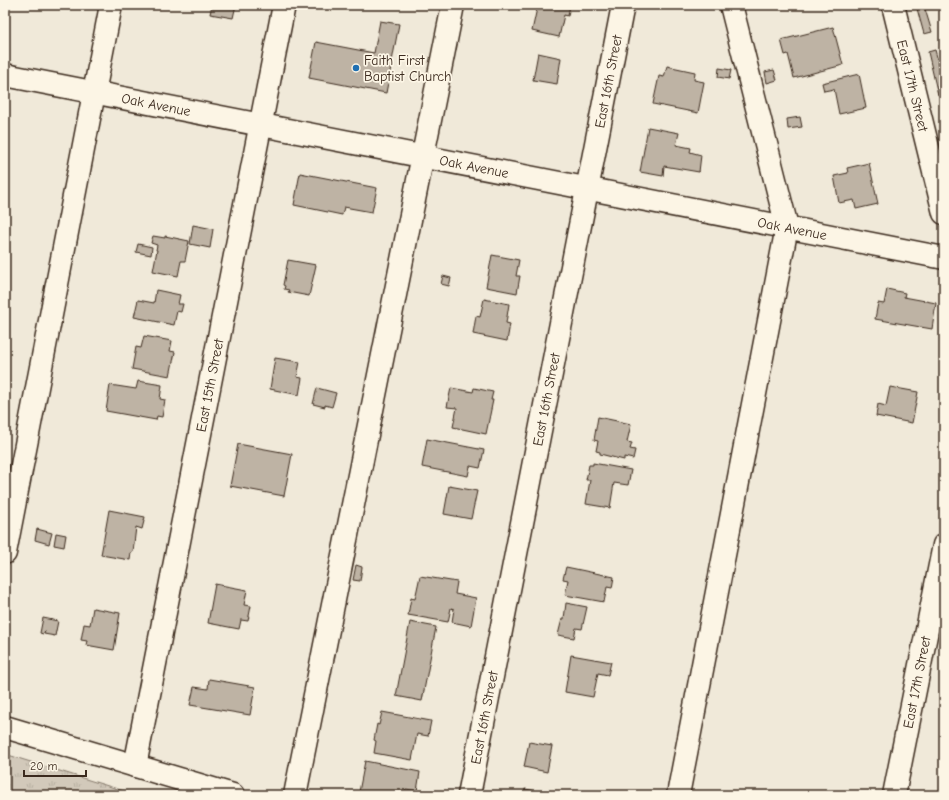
<svg xmlns="http://www.w3.org/2000/svg" width="949" height="800" viewBox="0 0 949 800" font-family="'Comic Neue',sans-serif">
  <defs>
    <pattern id="park-tufts" width="24" height="20" patternUnits="userSpaceOnUse"><rect width="24" height="20" fill="#d2c9ba"/><path d="M3 7l-1-3M5 7V3M7 7l1-3M15 17l-1-3M17 17v-4M19 17l1-3" fill="none" stroke="#b5ad9f"/></pattern>
  </defs>
  <rect width="100%" height="100%" fill="#f0e9d9"/>
  <filter id="ink" filterUnits="userSpaceOnUse"><feTurbulence type="fractalNoise" baseFrequency=".025" numOctaves="2"/><feDisplacementMap in="SourceGraphic" scale="8" xChannelSelector="R" yChannelSelector="G"/><feConvolveMatrix kernelMatrix="1 2 1 2 8 2 1 2 1" color-interpolation-filters="sRGB"/></filter>
  <g filter="url(#ink)">
    <path fill="url(#park-tufts)" stroke="#867a6c" d="M5,754l132,41h-132z"/>
    <path fill="#beb3a4" stroke="#3b2a1e" d="M212,5h24l-3,13 -23,-4z
      M536,5h34l-2,11 -4,-1 -5,22 -27,-6 5,-23h-1z
      M916,5h25l-16,4 7,23 -8,2z
      M380,21l19,3 -13,69 -77,-15 7,-36 58,11z
      M833,27l10,38 -49,13 -6,-24 -3,1 -4,-15z
      M935,50l9,32v12l-6,1 -10,-43z
      M538,53l23,5 -4,26 -24,-4z
      M667,66l28,6 -1,8 10,2 -6,31 -45,-9 6,-28 5,1z
      M719,68l12,2 -2,9 -11,-2z
      M774,70l3,10 -10,3 -2,-11z
      M859,74l7,34 -27,6 -5,-25 -10,2 -2,-8z
      M800,117l2,10 -14,2 -1,-10z
      M648,127l31,6 -3,12 15,3 -1,4 11,3 -2,17 -35,-6 -1,10 -23,-4z
      M869,163l9,41 -22,5 -2,-9 -15,3 -5,-27 14,-3 -1,-5z
      M300,173l77,15 -5,24 -28,-5 -2,8 -48,-10z
      M193,225l20,4 -3,19 -20,-4z
      M153,236l12,2v-2l24,5 -4,20h-4l-3,15 -25,-5 4,-21h-1l1,-5 -6,-2z
      M138,244l14,3 -1,8 -15,-3z
      M492,255l27,5 -3,16h4l-3,17 -31,-6z
      M288,260l28,5 -7,31 -21,-4 1,-2 -5,-1 1,-3 -2,-1z
      M443,276l8,2 -2,8 -8,-2z
      M887,289l18,4 -1,4 32,6 -4,26 -57,-10 3,-16 6,1z
      M156,290l24,5 -2,9h5l-2,8 -4,-1 -3,14 -40,-8 4,-17 16,3z
      M484,299l25,5 -3,19 4,1 -3,17 -34,-7 3,-18 4,1z
      M144,336l28,5 -2,10 5,1 -5,24 -38,-7 4,-22 5,1z
      M275,358l25,4 -3,15 5,1 -3,17 -29,-6z
      M138,381l24,4 -2,14 5,1 -3,17 -5,-1 -1,4 -50,-9 4,-26 26,4z
      M890,387l28,5 -6,31 -36,-7 2,-12 8,2z
      M317,388l19,5 -4,14 -7,-2v2l-12,-3z
      M451,388l22,4 1,-4 19,4 -2,8h2l-7,34 -33,-7 4,-19 -10,-1z
      M598,417l33,7 -4,18 5,1 -2,6 5,1 -2,9 -9,-2v3l-24,-6v-2l-4,-1 2,-10 -4,-1z
      M427,439l57,11 -4,18 -10,-2 -2,10 -46,-9z
      M238,444l54,10 -8,42 -54,-10z
      M593,463l38,7 -3,15 -14,-2 -4,25 -24,-4 4,-24h-4l3,-15h4z
      M449,486l28,5 -6,28 -27,-5z
      M109,510l36,7 -3,12 -6,-2 -3,25h-2l-1,8 -29,-5z
      M37,529l15,4 -3,11 -14,-4z
      M56,533l10,2 -2,12 -10,-2z
      M356,565l6,2 -2,14 -7,-1z
      M566,567l48,10 -2,11 -5,-1 -3,15 -39,-7 3,-15 -5,-1z
      M420,576l37,6 -2,12 21,4 -5,28 -19,-4 2,-13 -3,-1 -3,14 -40,-7 3,-17 4,1z
      M215,584l32,6 -3,15 7,1 -3,15 -7,-1 -2,9 -31,-6z
      M566,603l21,4 -5,22 -6,-1 -2,10 -16,-3 4,-16h2z
      M93,608l27,5 -6,37 -28,-5 1,-4 -6,-1 3,-16 6,1z
      M43,618l15,3 -3,15 -11,-2 1,-3 -2,3 -3,-1z
      M410,622l26,5 -14,74 -26,-5z
      M571,655l40,7 -3,13 -10,-2 -5,24 -28,-5z
      M209,679l46,8 -5,28 -60,-10 4,-18 14,2z
      M382,712l49,9 -3,15 -11,-2 -5,26 -38,-7 2,-12 -2,-1 3,-16 2,1z
      M529,742l23,4 -5,26 -23,-5z
      M365,761l55,11 -3,19 -11,-2 -2,6h-29l-16,-3z
      M525,789l33,6h-34z"/>
    <g fill="none" stroke-linecap="round" stroke-linejoin="round">
      <g stroke="#3b2a1e" stroke-width="25">
        <g id="minor">
          <path id="s1" d="M893,5l51,208"/>
          <path id="s2" d="M5,75l939,183"/>
          <path d="M5,553l106,-548"/>
          <path d="M5,727l228,68"/>
          <path id="s3" d="M135,766l149,-761"/>
          <path d="M295,795l158,-790"/>
          <path id="s4" d="M469,795l154,-790"/>
          <path d="M678,795l109,-568 -56,-222"/>
          <path id="s5" d="M894,795l50,-250"/>
        </g>
      </g>
      <use href="#minor" stroke="#fcf5e5" stroke-width="22"/>
    </g>
  </g>
  <circle fill="#1f6fb2" stroke="#fcf5e5" stroke-width="1.5" cx="356" cy="68" r="4"/>
  <g text-anchor="middle" dominant-baseline="central" stroke-width="3.5" stroke-linejoin="round" paint-order="stroke">
    <g font-size="14" fill="#3b2a1e" stroke="#fcf5e5" text-anchor="start">
      <text x="364" y="60">Faith First<tspan x="364" dy="16">Baptist Church</tspan></text>
    </g>
    <g font-size="14" fill="#3b2a1e" stroke="#fcf5e5">
      <text stroke="none"><textPath href="#s4" startOffset="727">East 16th Street</textPath></text>
      <text stroke="none"><textPath href="#s1" startOffset="83">East 17th Street</textPath></text>
      <text stroke="none"><textPath href="#s2" startOffset="154">Oak Avenue</textPath></text>
      <text stroke="none"><textPath href="#s2" startOffset="478">Oak Avenue</textPath></text>
      <text stroke="none"><textPath href="#s2" startOffset="802">Oak Avenue</textPath></text>
      <text stroke="none"><textPath href="#s3" startOffset="388">East 15th Street</textPath></text>
      <text stroke="none"><textPath href="#s4" startOffset="403">East 16th Street</textPath></text>
      <text stroke="none"><textPath href="#s5" startOffset="115">East 17th Street</textPath></text>
      <text stroke="none"><textPath href="#s4" startOffset="79">East 16th Street</textPath></text>
    </g>
  </g>
  <rect width="949" height="800" fill="none" stroke="#fcf5e5" stroke-width="20"/>
  <rect x="10" y="10" width="929" height="780" fill="none" stroke="#3b2a1e" stroke-width="1.5" filter="url(#ink)"/>
  <path d="M24 770v6h62v-6" fill="none" stroke="#3b2a1e" stroke-width="2"/>
  <text x="30" y="770" font-size="12" fill="#3b2a1e" stroke="#fcf5e5" stroke-width="3" paint-order="stroke">20 m</text>
</svg>
